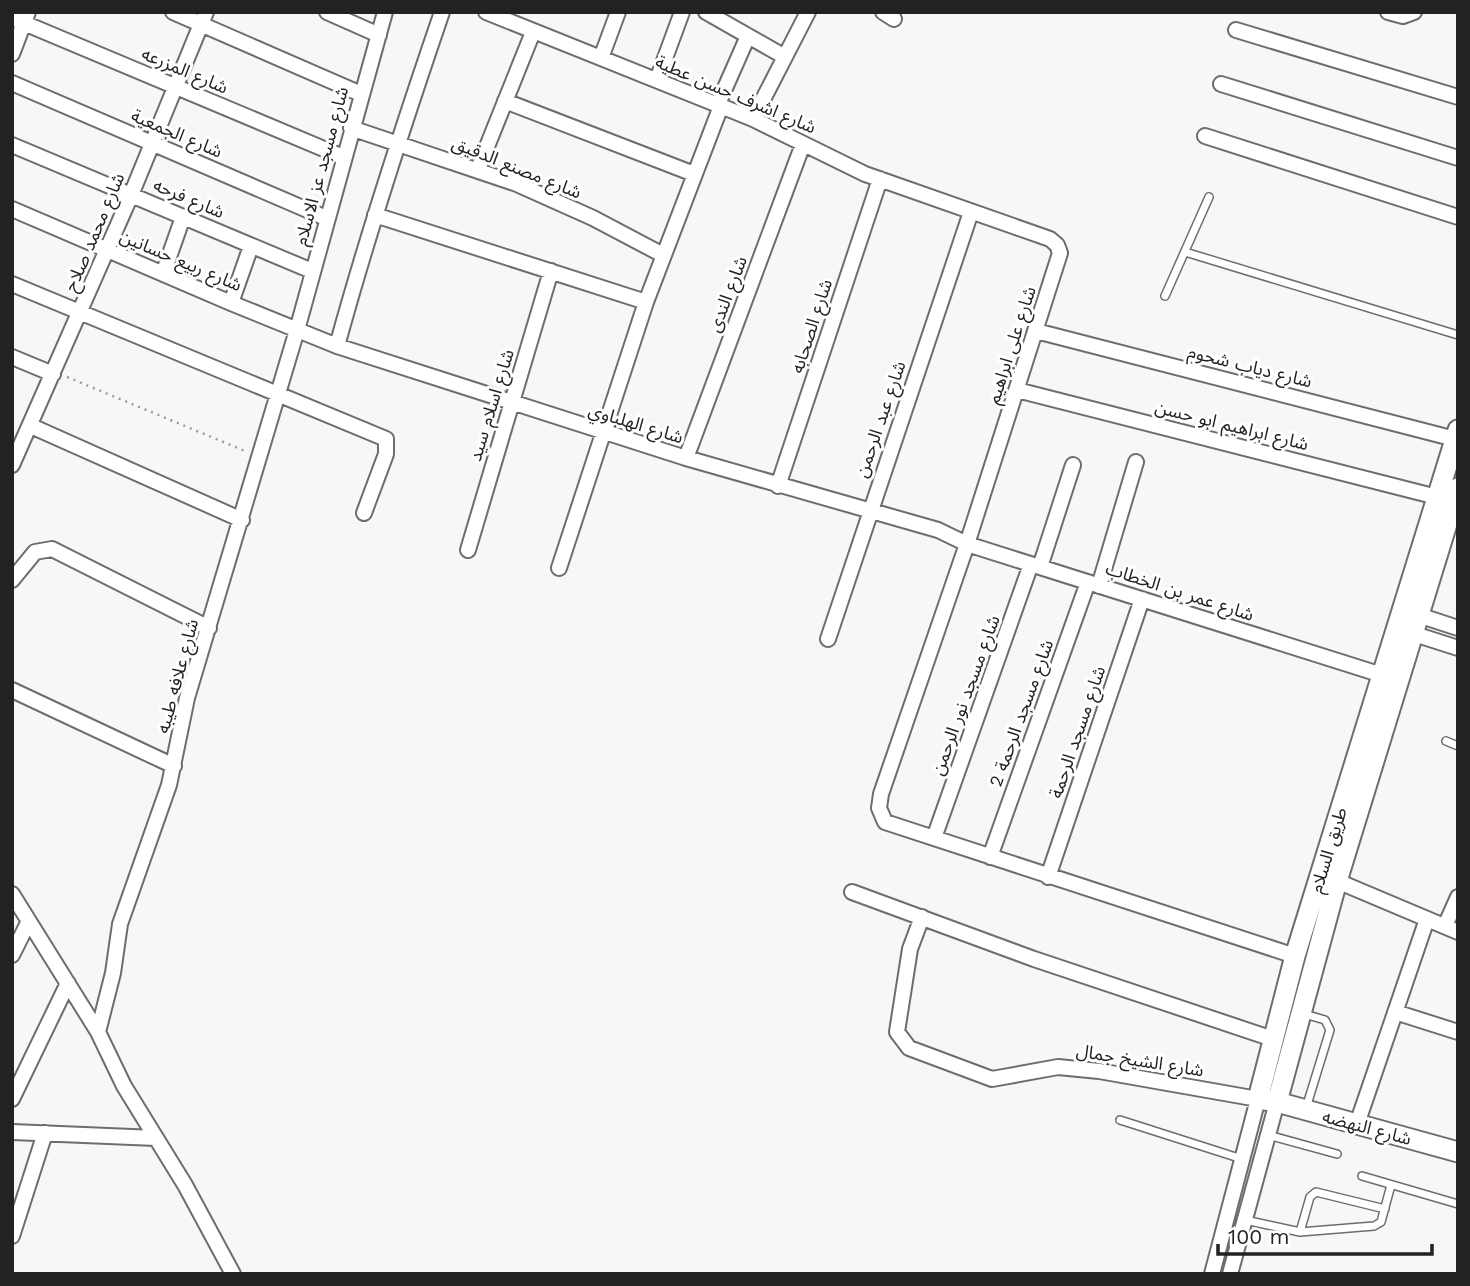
<svg xmlns="http://www.w3.org/2000/svg" width="1470" height="1286" viewBox="0 0 1470 1286" font-family="'Work Sans','Noto Sans Arabic',sans-serif">
  <rect width="100%" height="100%" fill="#f6f7f9"/>
  <g fill="none" stroke-linecap="round" stroke-linejoin="round">
    <g stroke="#6c6d6f" stroke-width="10">
      <path id="lane" d="M1185,252l273,83
        M1165,296l44,-99
        M1446,741l12,5
        M1301,1013l24,7 5,10 -24,78
        M1120,1120l122,39
        M1268,1135l69,19
        M1362,1176l96,28
        M1245,1220l55,12 74,-6 7,-4 10,-37
        M1300,1232l10,-35 6,-5 69,17"/>
    </g>
    <g stroke="#6c6d6f" stroke-width="18">
      <path id="street" d="M173,12l188,82
        M327,12l52,23
        M486,12l267,107 112,55 185,65 7,6 3,8 -93,291 -86,250 -2,14 6,14 410,134
        M706,12l79,45
        M883,12l11,7
        M1388,12l15,4 11,-4
        M12,18l331,139
        M1236,30l222,67
        M12,54l16,-42
        M601,58l17,-46
        M657,80l25,-68
        M12,83l314,135
        M1221,84l237,74
        M505,101l189,73
        M718,104l30,-68
        M753,119l55,-107
        M351,128l166,56 76,34 70,37
        M1205,136l253,81
        M12,145l300,126
        M478,169l55,-137
        M12,209l219,94 106,43 349,112 252,72 29,14 415,131
        M375,215l271,87
        M163,274l20,-57
        M12,284l374,155v15l-22,59
        M231,303l20,-57
        M1036,331l419,108
        M337,346c31,-113 67,-223 105,-334
        M12,357l41,17
        M1017,390l420,107
        M31,426l211,94
        M686,458l117,-314
        M12,465l119,-270 75,-183
        M778,486l102,-307
        M468,550l83,-279
        M1040,567l33,-102
        M559,568l87,-266 75,-196
        M12,580l23,-28 17,-3 157,79
        M1099,586l37,-124
        M1412,613l46,15
        M1405,631l53,17
        M828,639l143,-427
        M12,690l162,76
        M934,838l97,-274
        M990,857l98,-275
        M1048,877l94,-278
        M1337,881l121,51
        M852,892l182,67 239,80
        M12,894l86,138 26,54 61,99 48,89
        M922,917l-12,32 -13,83 12,16 83,31 66,-12 41,4 159,28 -46,175
        M1445,926l13,-29
        M12,955l17,-34
        M1395,1012l63,20
        M98,1032l15,-59 7,-49 49,-139 18,-87 110,-368 88,-318
        M12,1099l56,-116
        M1357,1124l70,-205
        M12,1132l144,6
        M12,1236l33,-103
        M1230,1274l47,-172"/>
    </g>
    <g stroke="#6c6d6f" stroke-width="23">
      <path id="secondary" d="M1458,430l-163,526 -37,143 19,3 181,50
        M1277,1102l60,-221 121,-393"/>
    </g>
    <path stroke="#9a9b9c" stroke-width="2.5" stroke-dasharray="2 5" stroke-linecap="butt" d="M67,377l178,74"/>
    <use href="#lane" stroke="#fff" stroke-width="7"/>
    <use href="#street" stroke="#fff" stroke-width="14"/>
    <use href="#secondary" stroke="#fff" stroke-width="19"/>
  </g>
  <g text-anchor="middle" dominant-baseline="central" stroke-width="6" stroke-linejoin="round" paint-order="stroke">
    <g font-size="18" fill="#222223" stroke="#fff">
      <text transform="translate(185 70) rotate(23)">شارع المزرعه</text>
      <text transform="translate(736 94) rotate(23)">شارع اشرف حسن عطية</text>
      <text transform="translate(177 133) rotate(23)">شارع الجمعية</text>
      <text transform="translate(321 166) rotate(-75)">شارع مسجد عز الاسلام</text>
      <text transform="translate(517 167) rotate(22)">شارع مصنع الدقيق</text>
      <text transform="translate(189 198) rotate(23)">شارع فرحه</text>
      <text transform="translate(94 232) rotate(-67)">شارع محمد صلاح</text>
      <text transform="translate(181 260) rotate(23)">شارع ربيع حسانين</text>
      <text transform="translate(727 294) rotate(-69)">شارع الندى</text>
      <text transform="translate(811 326) rotate(-72)">شارع الصحابه</text>
      <text transform="translate(1011 345) rotate(-72)">شارع على ابراهيم</text>
      <text transform="translate(1250 366) rotate(14)">شارع دياب شحوم</text>
      <text transform="translate(491 405) rotate(-73)">شارع اسلام سيد</text>
      <text transform="translate(880 419) rotate(-71)">شارع عبد الرحمن</text>
      <text transform="translate(636 423) rotate(17)">شارع الهلباوي</text>
      <text transform="translate(1232 425) rotate(14)">شارع ابراهيم ابو حسن</text>
      <text transform="translate(1180 591) rotate(18)">شارع عمر بن الخطاب</text>
      <text transform="translate(177 676) rotate(-75)">شارع علافه طيبه</text>
      <text transform="translate(965 695) rotate(-70)">شارع مسجد نور الرحمن</text>
      <text transform="translate(1021 713) rotate(-70)">شارع مسجد الرحمة 2</text>
      <text transform="translate(1077 732) rotate(-71)">شارع مسجد الرحمة</text>
      <text transform="translate(1328 850) rotate(-73)">طريق السلام</text>
      <text transform="translate(1140 1060) rotate(9)">شارع الشيخ جمال</text>
      <text transform="translate(1367 1127) rotate(15)">شارع النهضه</text>
    </g>
  </g>
  <rect width="1470" height="1286" fill="none" stroke="#222223" stroke-width="28"/>
  <path d="M1218 1244v10h214v-10" fill="none" stroke="#222223" stroke-width="3.5"/>
  <text x="1228" y="1244" font-size="21" fill="#222223" stroke="#ffffff" stroke-width="5" paint-order="stroke">100 m</text>
</svg>
